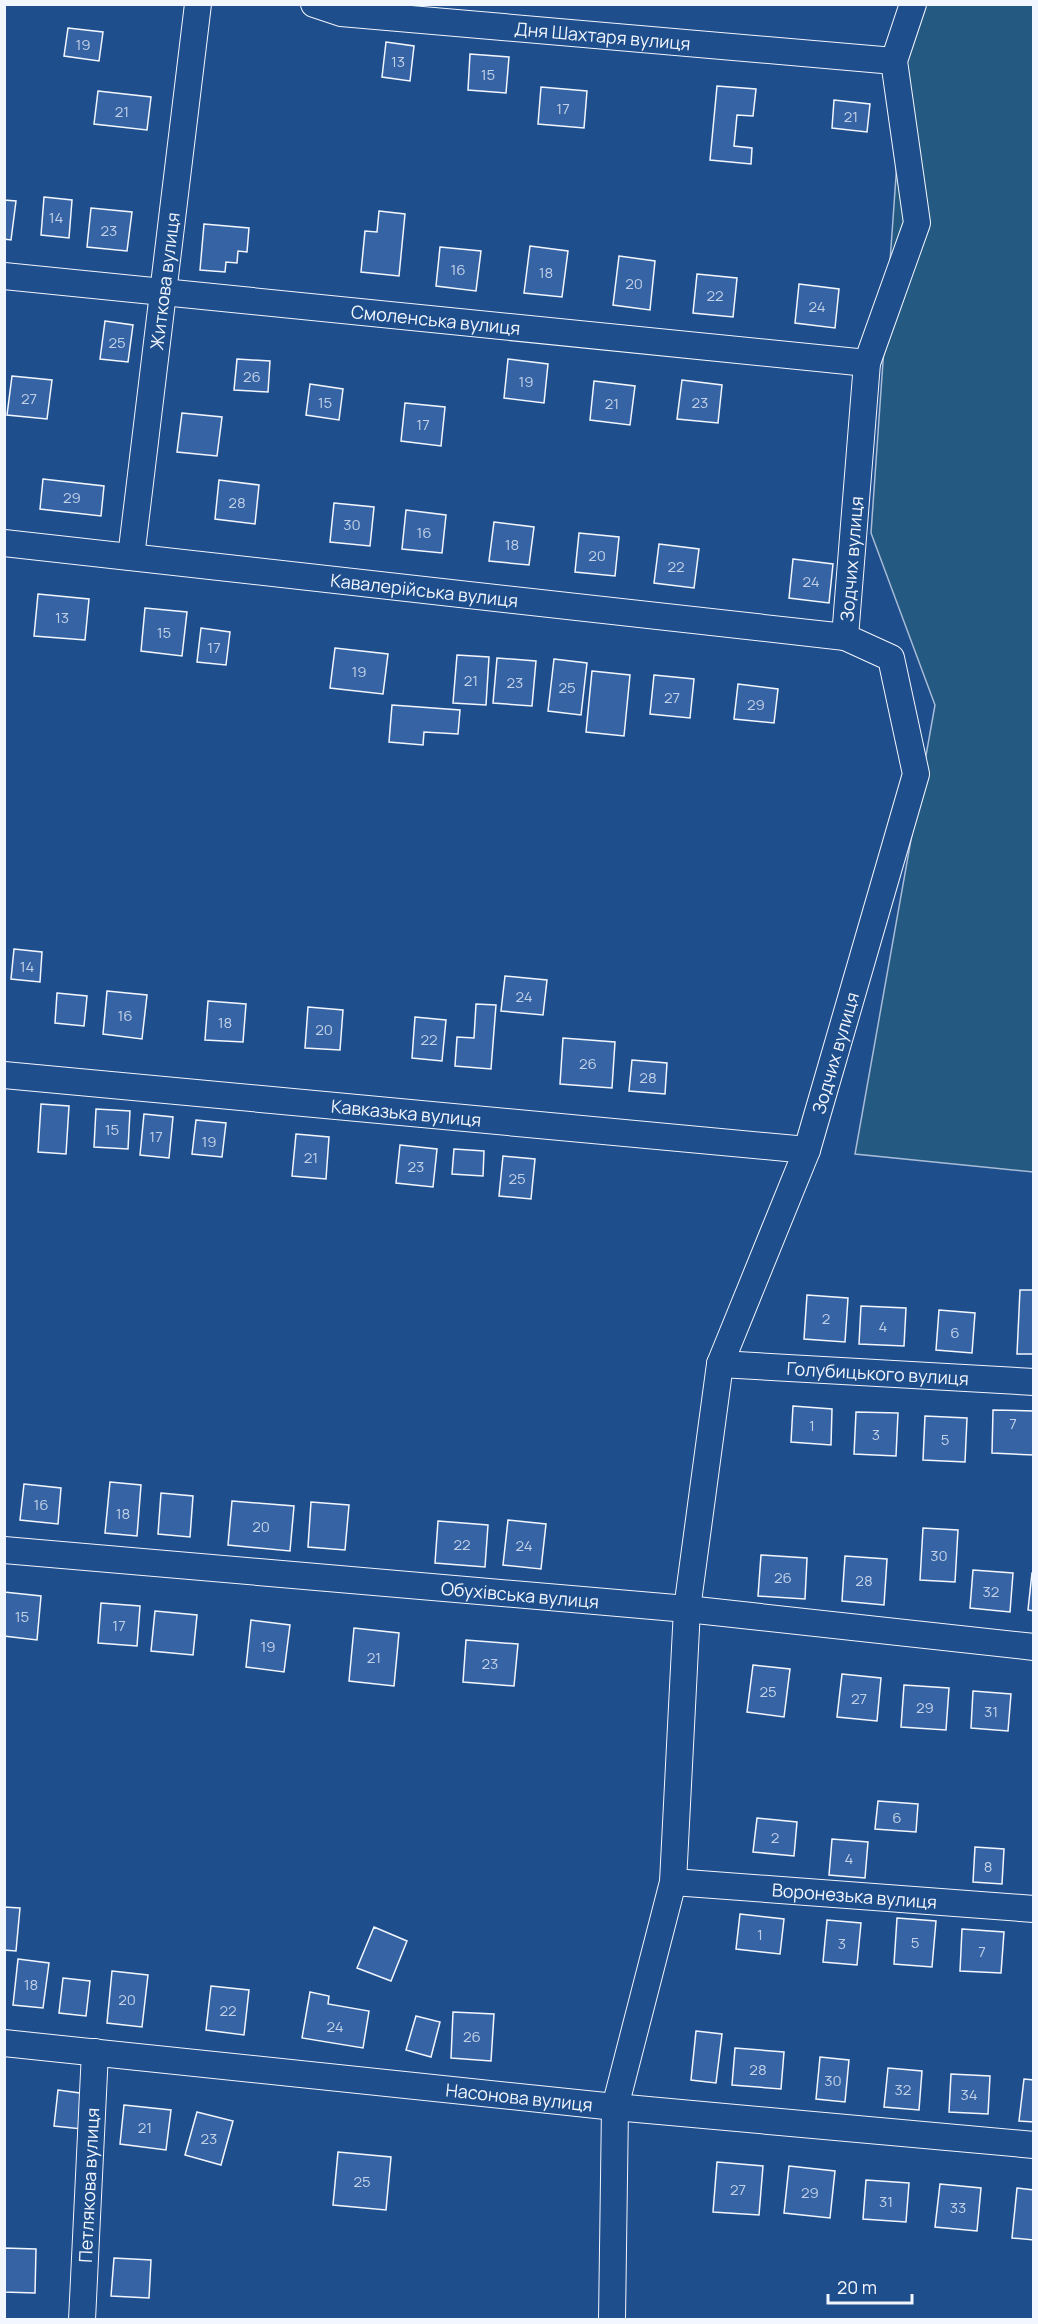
<svg xmlns="http://www.w3.org/2000/svg" width="1038" height="2324" viewBox="0 0 1038 2324" font-family="Manrope,sans-serif">
  <rect width="100%" height="100%" fill="#1f4e8c"/>
  <path fill="#245a82" stroke="#a8bbd7" stroke-width="1.5" d="M908,5h125v1167l-178,-18 80,-449 -64,-172z"/>
  <path fill="#3563a3" stroke="#f2f6ff" stroke-width="1.5" d="M68,28l35,4 -4,29 -35,-5z
    M386,42l28,4 -4,35 -28,-4z
    M470,54l39,3 -3,36 -38,-3z
    M717,86l39,3 -3,27 -16,-1 -3,31 18,2 -1,16 -41,-4z
    M541,87l46,4 -3,37 -46,-4z
    M98,91l53,6 -4,33 -53,-6z
    M834,100l36,4 -3,28 -35,-4z
    M44,197l28,3 -3,38 -28,-3z
    M4,200l12,1 -5,39 -7,-1z
    M91,208l41,4 -5,39 -40,-4z
    M379,211l26,3 -6,62 -38,-4 4,-41 12,1z
    M204,224l45,4 -2,24 -9,-1 -1,12 -11,-1 -1,10 -25,-2z
    M530,246l38,5 -6,46 -38,-4z
    M440,247l41,4 -5,40 -40,-5z
    M619,256l36,5 -5,49 -37,-5z
    M697,274l40,4 -4,39 -40,-4z
    M799,284l40,5 -4,39 -40,-5z
    M105,321l28,4 -5,37 -28,-3z
    M237,359l33,2 -2,31 -34,-2z
    M508,359l40,5 -4,39 -40,-5z
    M12,376l40,4 -5,39 -40,-4z
    M682,380l40,5 -4,38 -41,-4z
    M594,381l41,5 -5,39 -40,-5z
    M310,384l33,5 -4,31 -33,-5z
    M405,403l40,4 -4,39 -40,-5z
    M182,413l40,4 -5,39 -40,-4z
    M43,479l61,7 -3,30 -61,-7z
    M219,480l40,5 -4,39 -40,-5z
    M334,503l40,4 -4,39 -40,-4z
    M406,510l40,5 -4,38 -40,-4z
    M494,522l40,5 -5,38 -40,-4z
    M579,533l40,4 -4,39 -40,-4z
    M659,544l40,5 -5,39 -40,-5z
    M793,559l40,5 -4,39 -40,-5z
    M38,594l51,5 -4,41 -51,-4z
    M145,608l42,4 -5,44 -41,-5z
    M201,628l29,4 -4,33 -29,-3z
    M335,648l53,6 -5,40 -53,-6z
    M457,655l32,2 -3,48 -33,-2z
    M497,658l39,3 -4,45 -39,-3z
    M554,659l33,4 -6,52 -33,-4z
    M592,671l38,4 -6,61 -38,-4z
    M654,675l40,4 -4,39 -40,-4z
    M738,684l40,5 -4,34 -40,-4z
    M392,705l68,5 -2,24 -34,-2 -1,13 -34,-3z
    M14,949l28,3 -2,30 -29,-3z
    M505,976l42,4 -4,35 -42,-4z
    M107,991l40,4 -5,44 -39,-5z
    M57,993l30,3 -3,30 -29,-3z
    M208,1001l38,3 -3,38 -38,-2z
    M476,1004l20,1 -5,64 -36,-3 2,-29 17,1z
    M308,1007l35,3 -3,40 -35,-2z
    M415,1017l31,3 -4,41 -30,-3z
    M563,1038l52,4 -3,46 -52,-4z
    M632,1060l35,3 -2,31 -36,-3z
    M41,1104l28,2 -3,48 -28,-2z
    M96,1109l34,2 -2,38 -34,-2z
    M144,1114l29,3 -4,41 -29,-3z
    M196,1120l30,3 -4,34 -30,-3z
    M296,1134l33,3 -3,42 -34,-3z
    M400,1145l37,4 -4,38 -37,-4z
    M454,1149l30,2 -1,25 -31,-2z
    M503,1156l32,3 -4,40 -32,-3z
    M1020,1290h14v64h-17z
    M807,1295l41,3 -3,44 -41,-3z
    M861,1306l45,2 -2,38 -45,-2z
    M939,1310l36,3 -3,40 -36,-3z
    M793,1406l39,3 -1,36 -40,-3z
    M993,1410l41,1 -1,44 -41,-2z
    M856,1412l42,1 -2,43 -42,-2z
    M925,1416l42,2 -2,44 -42,-2z
    M110,1482l31,3 -4,51 -32,-3z
    M24,1484l37,4 -3,36 -38,-4z
    M161,1493l32,3 -3,41 -32,-3z
    M232,1501l62,5 -4,45 -62,-6z
    M311,1502l38,3 -4,45 -37,-3z
    M508,1520l38,4 -5,45 -38,-4z
    M438,1521l50,4 -3,42 -50,-4z
    M923,1528l35,2 -3,52 -35,-2z
    M761,1555l46,3 -2,41 -47,-3z
    M845,1556l42,3 -3,46 -42,-4z
    M973,1570l40,3 -3,39 -40,-4z
    M1032,1573h2v38l-6,-1z
    M4,1592l37,4 -4,44 -33,-4z
    M101,1603l39,3 -3,40 -39,-3z
    M155,1611l42,4 -4,40 -42,-4z
    M251,1620l39,5 -6,47 -38,-5z
    M354,1628l45,5 -5,53 -45,-5z
    M466,1640l52,4 -4,42 -51,-4z
    M753,1665l37,4 -6,48 -37,-5z
    M842,1674l39,4 -4,43 -40,-4z
    M904,1685l45,3 -3,42 -45,-3z
    M973,1691l38,3 -3,37 -37,-3z
    M878,1801l40,3 -2,28 -41,-3z
    M757,1818l40,4 -3,34 -41,-4z
    M832,1839l36,3 -3,36 -36,-3z
    M975,1847l29,2 -2,35 -29,-2z
    M4,1907l16,1 -4,43 -12,-1z
    M740,1914l44,5 -4,35 -44,-5z
    M897,1918l39,3 -4,46 -38,-3z
    M827,1920l34,3 -4,42 -34,-3z
    M374,1927l33,14 -16,40 -34,-13z
    M962,1929l42,3 -3,41 -41,-2z
    M18,1959l31,4 -6,45 -30,-3z
    M112,1971l36,4 -6,52 -35,-4z
    M63,1978l27,3 -4,35 -27,-3z
    M211,1986l38,4 -5,45 -38,-5z
    M310,1992l19,4 -1,8 41,7 -6,37 -61,-10z
    M453,2012l41,2 -3,47 -40,-3z
    M416,2016l24,6 -9,35 -25,-7z
    M696,2031l26,3 -6,49 -25,-3z
    M735,2048l49,4 -3,37 -49,-4z
    M820,2057l29,3 -4,42 -29,-3z
    M888,2068l34,3 -3,39 -35,-3z
    M951,2074l39,2 -2,38 -39,-2z
    M1024,2079l10,1v42l-15,-1z
    M58,2090l29,4 -5,35 -28,-3z
    M124,2105l47,5 -5,40 -46,-6z
    M197,2112l36,9 -12,44 -36,-10z
    M338,2152l53,5 -5,53 -53,-5z
    M717,2162l46,4 -4,49 -46,-3z
    M789,2166l46,5 -5,47 -46,-5z
    M866,2180l43,3 -3,39 -43,-3z
    M940,2184l41,4 -4,43 -42,-4z
    M1017,2188l17,2v50l-22,-2z
    M4,2248l32,1 -1,44 -31,-1z
    M114,2258l37,2 -2,38 -38,-2z"/>
  <g fill="none" stroke-linecap="round" stroke-linejoin="round">
    <g stroke="#f2f6ff" stroke-width="28">
      <g id="street">
        <path id="s1" d="M314,4l27,9 553,48"/>
        <path id="s2" d="M4,276l863,87"/>
        <path id="s3" d="M4,543l841,94"/>
        <path id="s4" d="M131,557l67,-553"/>
        <path id="s5" d="M4,1075l803,75"/>
        <path id="s6" d="M720,1364l314,18"/>
        <path id="s7" d="M4,1550l683,59 347,38"/>
        <path id="s8" d="M673,1882l361,27"/>
        <path id="s9" d="M4,2043l611,64 419,38"/>
        <path id="s10" d="M82,2320l13,-268"/>
        <path id="s11" d="M612,2320l3,-213 58,-225 14,-273 33,-245 87,-214 109,-376 -25,-116 -46,-21 22,-274 50,-140 -23,-162 19,-57"/>
      </g>
    </g>
    <use href="#street" stroke="#1f4e8c" stroke-width="26"/>
  </g>
  <g text-anchor="middle" dominant-baseline="central" stroke-width="4.5" stroke-linejoin="round" paint-order="stroke">
    <g font-size="15" fill="#c3d1e8">
      <text x="83" y="44">19</text>
      <text x="398" y="61">13</text>
      <text x="488" y="74">15</text>
      <text x="563" y="108">17</text>
      <text x="122" y="111">21</text>
      <text x="851" y="116">21</text>
      <text x="56" y="217">14</text>
      <text x="109" y="230">23</text>
      <text x="458" y="269">16</text>
      <text x="546" y="272">18</text>
      <text x="634" y="283">20</text>
      <text x="715" y="295">22</text>
      <text x="817" y="306">24</text>
      <text x="117" y="342">25</text>
      <text x="252" y="376">26</text>
      <text x="526" y="381">19</text>
      <text x="29" y="398">27</text>
      <text x="325" y="402">15</text>
      <text x="700" y="402">23</text>
      <text x="612" y="403">21</text>
      <text x="423" y="424">17</text>
      <text x="72" y="497">29</text>
      <text x="237" y="502">28</text>
      <text x="352" y="524">30</text>
      <text x="424" y="532">16</text>
      <text x="512" y="544">18</text>
      <text x="597" y="555">20</text>
      <text x="676" y="566">22</text>
      <text x="811" y="581">24</text>
      <text x="62" y="617">13</text>
      <text x="164" y="632">15</text>
      <text x="214" y="647">17</text>
      <text x="359" y="671">19</text>
      <text x="471" y="680">21</text>
      <text x="515" y="682">23</text>
      <text x="567" y="687">25</text>
      <text x="672" y="697">27</text>
      <text x="756" y="704">29</text>
      <text x="27" y="966">14</text>
      <text x="524" y="996">24</text>
      <text x="125" y="1015">16</text>
      <text x="225" y="1022">18</text>
      <text x="324" y="1029">20</text>
      <text x="429" y="1039">22</text>
      <text x="588" y="1063">26</text>
      <text x="648" y="1077">28</text>
      <text x="112" y="1129">15</text>
      <text x="156" y="1136">17</text>
      <text x="209" y="1141">19</text>
      <text x="311" y="1157">21</text>
      <text x="416" y="1166">23</text>
      <text x="517" y="1178">25</text>
      <text x="826" y="1318">2</text>
      <text x="883" y="1326">4</text>
      <text x="955" y="1332">6</text>
      <text x="1013" y="1423">7</text>
      <text x="812" y="1425">1</text>
      <text x="876" y="1434">3</text>
      <text x="945" y="1439">5</text>
      <text x="41" y="1504">16</text>
      <text x="123" y="1513">18</text>
      <text x="261" y="1526">20</text>
      <text x="462" y="1544">22</text>
      <text x="524" y="1545">24</text>
      <text x="939" y="1555">30</text>
      <text x="783" y="1577">26</text>
      <text x="864" y="1580">28</text>
      <text x="991" y="1591">32</text>
      <text x="22" y="1616">15</text>
      <text x="119" y="1625">17</text>
      <text x="268" y="1646">19</text>
      <text x="374" y="1657">21</text>
      <text x="490" y="1663">23</text>
      <text x="768" y="1691">25</text>
      <text x="859" y="1698">27</text>
      <text x="925" y="1707">29</text>
      <text x="991" y="1711">31</text>
      <text x="897" y="1817">6</text>
      <text x="775" y="1837">2</text>
      <text x="849" y="1858">4</text>
      <text x="988" y="1866">8</text>
      <text x="760" y="1934">1</text>
      <text x="915" y="1942">5</text>
      <text x="842" y="1943">3</text>
      <text x="982" y="1951">7</text>
      <text x="31" y="1984">18</text>
      <text x="127" y="1999">20</text>
      <text x="228" y="2010">22</text>
      <text x="335" y="2026">24</text>
      <text x="472" y="2036">26</text>
      <text x="758" y="2069">28</text>
      <text x="833" y="2080">30</text>
      <text x="903" y="2089">32</text>
      <text x="969" y="2094">34</text>
      <text x="145" y="2127">21</text>
      <text x="209" y="2138">23</text>
      <text x="362" y="2181">25</text>
      <text x="738" y="2189">27</text>
      <text x="810" y="2192">29</text>
      <text x="886" y="2201">31</text>
      <text x="958" y="2207">33</text>
    </g>
    <g font-size="18" fill="#f2f6ff" stroke="#1f4e8c">
      <text stroke="none"><textPath href="#s1" startOffset="291">Дня Шахтаря вулиця</textPath></text>
      <text stroke="none"><textPath href="#s4" startOffset="278">Житкова вулиця</textPath></text>
      <text stroke="none"><textPath href="#s2" startOffset="434">Смоленська вулиця</textPath></text>
      <text stroke="none"><textPath href="#s11" startOffset="1836">Зодчих вулиця</textPath></text>
      <text stroke="none"><textPath href="#s3" startOffset="423">Кавалерійська вулиця</textPath></text>
      <text stroke="none"><textPath href="#s11" startOffset="1298">Зодчих вулиця</textPath></text>
      <text stroke="none"><textPath href="#s5" startOffset="404">Кавказька вулиця</textPath></text>
      <text stroke="none"><textPath href="#s6" startOffset="158">Голубицького вулиця</textPath></text>
      <text stroke="none"><textPath href="#s7" startOffset="518">Обухівська вулиця</textPath></text>
      <text stroke="none"><textPath href="#s8" startOffset="182">Воронезька вулиця</textPath></text>
      <text stroke="none"><textPath href="#s9" startOffset="518">Насонова вулиця</textPath></text>
      <text stroke="none"><textPath href="#s10" startOffset="135">Петлякова вулиця</textPath></text>
    </g>
  </g>
  <rect width="1038" height="2324" fill="none" stroke="#f2f6ff" stroke-width="12"/>
  <path d="M828 2294v9h84v-9" fill="none" stroke="#f2f6ff" stroke-width="3"/>
  <text x="837" y="2294" font-size="18" fill="#f2f6ff" stroke="#1f4e8c" stroke-width="4.5" paint-order="stroke">20 m</text>
</svg>
